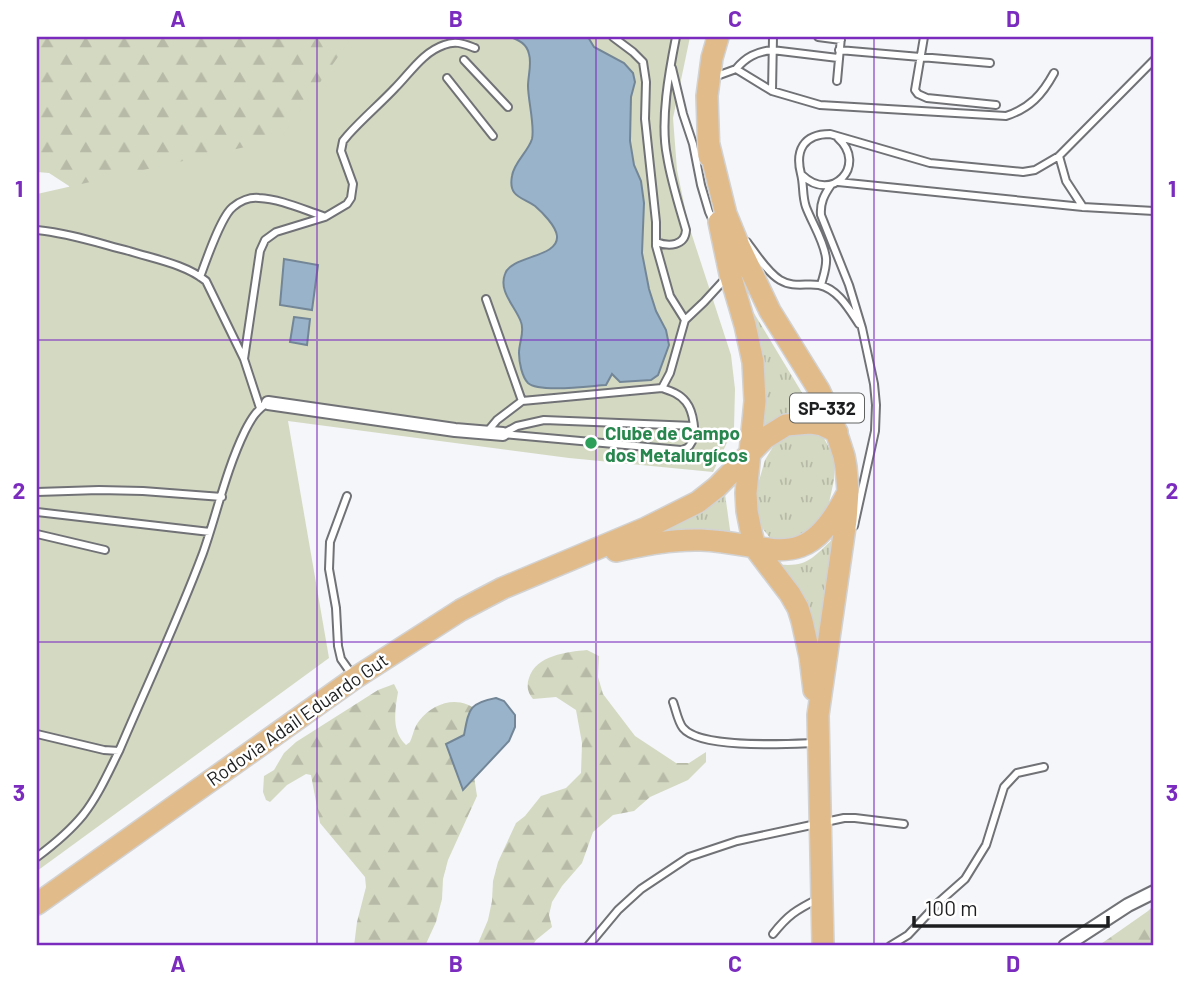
<svg xmlns="http://www.w3.org/2000/svg" width="1191" height="983" viewBox="0 0 1191 983" font-family="Barlow,sans-serif">
  <defs>
    <pattern id="grass-tufts" width="24" height="20" patternUnits="userSpaceOnUse" patternTransform="scale(1.75)"><rect width="24" height="20" fill="#d4d9c2"/><path d="M3 7l-1-3M5 7V3M7 7l1-3M15 17l-1-3M17 17v-4M19 17l1-3" fill="none" stroke="#b6baa6"/></pattern>
    <pattern id="forest-firs" width="22" height="20" patternUnits="userSpaceOnUse" patternTransform="scale(1.75)"><rect width="22" height="20" fill="#d4d9c2"/><path d="M5 1l3.5 6h-7zM16 11l3.5 6h-7z" fill="#b6baa6"/></pattern>
  </defs>
  <rect width="100%" height="100%" fill="#f4f6fa"/>
  <path fill="url(#grass-tufts)" d="M749,305l67,111 -23,-3 -31,13z
    M796,429l24,2 15,28 -1,21 -7,32 -26,26 -17,4 -13,-3 -9,-11 -8,-30 11,-38 9,-15z
    M725,494l6,43h-79l37,-20z
    M835,537l-20,122 -41,-95c34,4 37,-5 61,-27z"/>
  <path fill="url(#forest-firs)" d="M37,37h421l-96,82 -288,91 -5,-24 -20,-13 -12,-1z
    M587,650l12,6 -1,21 5,17 32,42 41,27h13l17,-11v10l-18,18 -38,17 -16,14 -21,4 -20,17 -11,31 -20,23 -10,16 -3,13 3,12 -16,13 -4,6h-55l11,-26 4,-19 1,-20 5,-19 18,-39 9,-7 16,-20 25,-8 15,-15 1,-30 -6,-33 -20,-13 -23,2c-5,-6 -7,-13 -4,-21 7,-23 38,-26 58,-28z
    M394,684l4,8c-3,18 -7,39 8,53l4,-3c3,-6 4,-15 9,-21 15,-19 40,-26 59,-10l-5,59 4,26 -29,64 -5,19 -1,20 -6,23 -11,24h-71l3,-24 9,-35 -1,-10 -45,-54 -9,-48 -5,-1 -19,11 -17,17 -4,-2 -3,-8 1,-16 10,-6 10,-17 12,-11 82,-52z
    M1154,905v41h-56l50,-35z"/>
  <path fill="#d4d9c2" d="M352,37h338l-17,81 4,52 11,53 43,132 4,34 -1,39 -21,44 -144,-14 -281,-37 41,237 -292,213v-677l243,-55z"/>
  <path fill="#98b3ca" stroke="#738697" stroke-width="2" d="M510,37h78l6,10 30,16 9,10 2,9 -4,15 -1,44 4,24 7,16 3,22 -2,50 7,36 7,22 10,19 3,15 -11,30 -7,5 -31,2 -8,-8 -6,11c-16,1 -67,8 -78,-2 -6,-6 -9,-21 -9,-30 0,-11 6,-21 2,-31 -5,-15 -23,-30 -16,-48 6,-19 54,-16 52,-38 -1,-10 -15,-24 -22,-30 -13,-9 -27,-9 -23,-30 2,-14 16,-24 20,-37 3,-13 -4,-39 -4,-53 0,-10 4,-22 1,-32 -2,-10 -10,-14 -19,-17z
    M284,259l34,6 -6,45 -32,-5z
    M294,317l16,2 -3,26 -17,-3z
    M496,698l8,3 11,14v12l-6,14 -46,49 -17,-46 18,-9c5,-26 5,-32 32,-37z"/>
  <g fill="none" stroke-linecap="round" stroke-linejoin="round">
    <g stroke="#717276" stroke-width="10">
      <path id="service" d="M613,37l20,15 10,10 3,20 -1,37 11,103v24l14,50 15,24
        M818,37l23,3
        M924,37l-9,53 3,4 9,4 69,7
        M839,50l151,13
        M464,60l44,47
        M672,68l11,46 10,30 8,41 8,27 5,11
        M736,69c10,-12 20,-17 36,-19l66,8
        M714,77l22,-8 36,22 48,14 186,11c24,-8 36,-21 48,-43
        M447,78l46,58
        M837,81l4,-44
        M772,91l1,-54
        M1059,156l7,25 17,26
        M802,175c30,29 66,-10 36,-37
        M838,182l245,25 71,4
        M831,185c-7,10 -11,18 -10,30l28,70 13,43 12,56 2,21 -1,26 -21,95
        M37,230c31,3 61,13 92,21 25,8 56,13 77,30l38,78 16,49
        M656,242c13,5 29,4 30,-12 -7,-24 -15,-49 -19,-74 -7,-35 2,-84 9,-119
        M747,242c9,12 20,30 33,38 13,8 26,3 39,5 19,4 30,24 40,39
        M200,277c6,-16 21,-61 33,-70 7,-6 17,-10 26,-9 21,1 43,11 64,18
        M821,285c2,-8 6,-18 5,-27 -2,-17 -14,-35 -20,-51 -4,-11 -2,-22 -5,-33 -6,-23 2,-40 29,-40l100,29 93,9 12,-2 24,-14 95,-96
        M486,299l36,102 -25,19 -10,12
        M244,359l16,-108 5,-11 11,-8 49,-15 22,-13 4,-6 2,-14 -12,-33 2,-10 5,-6c15,-17 32,-31 47,-47 15,-15 28,-36 49,-43 12,-5 20,-1 31,3
        M522,401l140,-13 8,-15 15,-53 19,-18 22,-24
        M504,433l13,-7 27,-6 150,6
        M503,434l178,16c4,-1 7,-1 9,-5 8,-10 3,-34 -4,-43 -6,-8 -15,-11 -24,-14
        M37,492l62,-2 44,1 79,6
        M347,496l-17,46 -1,27 7,39 2,38 3,13 12,17
        M37,512l173,20
        M37,534l68,16
        M673,702c3,8 5,20 10,26 17,21 104,16 131,15
        M37,734l67,16 15,1c28,-66 59,-131 84,-198 14,-40 23,-83 42,-122 6,-12 12,-22 23,-28
        M37,857c16,-12 33,-26 46,-42 15,-19 25,-42 36,-64
        M773,934c15,-19 23,-24 45,-35
        M588,946l30,-36 23,-21 48,-32 48,-16 107,-23h11l49,6
        M890,946l18,-11 31,-33 26,-23 21,-34 18,-58 13,-14 27,-6"/>
    </g>
    <g stroke="#717276" stroke-width="16">
      <path id="minor" d="M268,403l187,27 48,4
        M1065,946l63,-41 26,-13"/>
    </g>
    <g stroke="#d2d2d2" stroke-width="24">
      <path id="primary" d="M709,145l17,69 13,32 31,65 49,79 12,26 13,40 2,11 2,24 -2,29 -28,195 5,231
        M709,156l-2,-60 5,-38 6,-21
        M719,222l11,52 15,51 8,37 2,39 -9,92 1,18 4,20 4,17 35,46 8,14 4,13 8,36 4,33
        M616,551c28,-6 56,-12 85,-11 72,3 103,38 146,-46
        M37,904l318,-226 106,-68 42,-22 143,-60 52,-26 19,-15 48,-49 21,-13 24,-2 12,2 15,7"/>
    </g>
    <use href="#service" stroke="#fff" stroke-width="6"/>
    <use href="#minor" stroke="#fff" stroke-width="12"/>
    <use href="#primary" stroke="#e2bb8a" stroke-width="21"/>
  </g>
  <path fill="none" stroke="#7b2cbf" stroke-width="2" stroke-opacity="0.55" d="M317,37v909M596,37v909M874,37v909M37,340h1117M37,642h1117"/>
  <circle fill="#2e9e5b" stroke="#fff" stroke-width="2.5" cx="591" cy="443" r="7"/>
  <g text-anchor="middle" dominant-baseline="central" stroke-width="5" stroke-linejoin="round" paint-order="stroke">
    <rect fill="#fff" stroke="#616262" stroke-width="2" x="790" y="393.5" width="74" height="29" rx="5"/>
    <g font-size="18" font-weight="bold" fill="#1d1e1f">
      <text x="827" y="408">SP-332</text>
    </g>
    <g font-size="19" font-weight="bold" fill="#27864d" stroke="#fff" text-anchor="start">
      <text x="605" y="432">Clube de Campo<tspan x="605" dy="22">dos Metalurgícos</tspan></text>
    </g>
    <g font-size="19" fill="#1d1e1f" stroke="#fff">
      <text transform="translate(297 719) rotate(-35)">Rodovia Adail Eduardo Gut</text>
    </g>
  </g>
  <rect width="1191" height="983" fill="none" stroke="#ffffff" stroke-width="77"/>
  <path d="M914 916v10h194v-10" fill="none" stroke="#1d1e1f" stroke-width="3.5"/>
  <text x="925" y="916" font-size="21" fill="#1d1e1f" stroke="#ffffff" stroke-width="5" paint-order="stroke">100 m</text>
  <rect x="38" y="38" width="1114" height="906" fill="none" stroke="#7b2cbf" stroke-width="2.5"/>
  <g font-size="23" text-anchor="middle" font-weight="bold" fill="#7b2cbf">
    <text x="178" y="27">A</text>
    <text x="456" y="27">B</text>
    <text x="735" y="27">C</text>
    <text x="1013" y="27">D</text>
    <text x="19" y="197">1</text>
    <text x="1172" y="197">1</text>
    <text x="19" y="499">2</text>
    <text x="1172" y="499">2</text>
    <text x="19" y="801">3</text>
    <text x="1172" y="801">3</text>
    <text x="178" y="972">A</text>
    <text x="456" y="972">B</text>
    <text x="735" y="972">C</text>
    <text x="1013" y="972">D</text>
  </g>
</svg>
